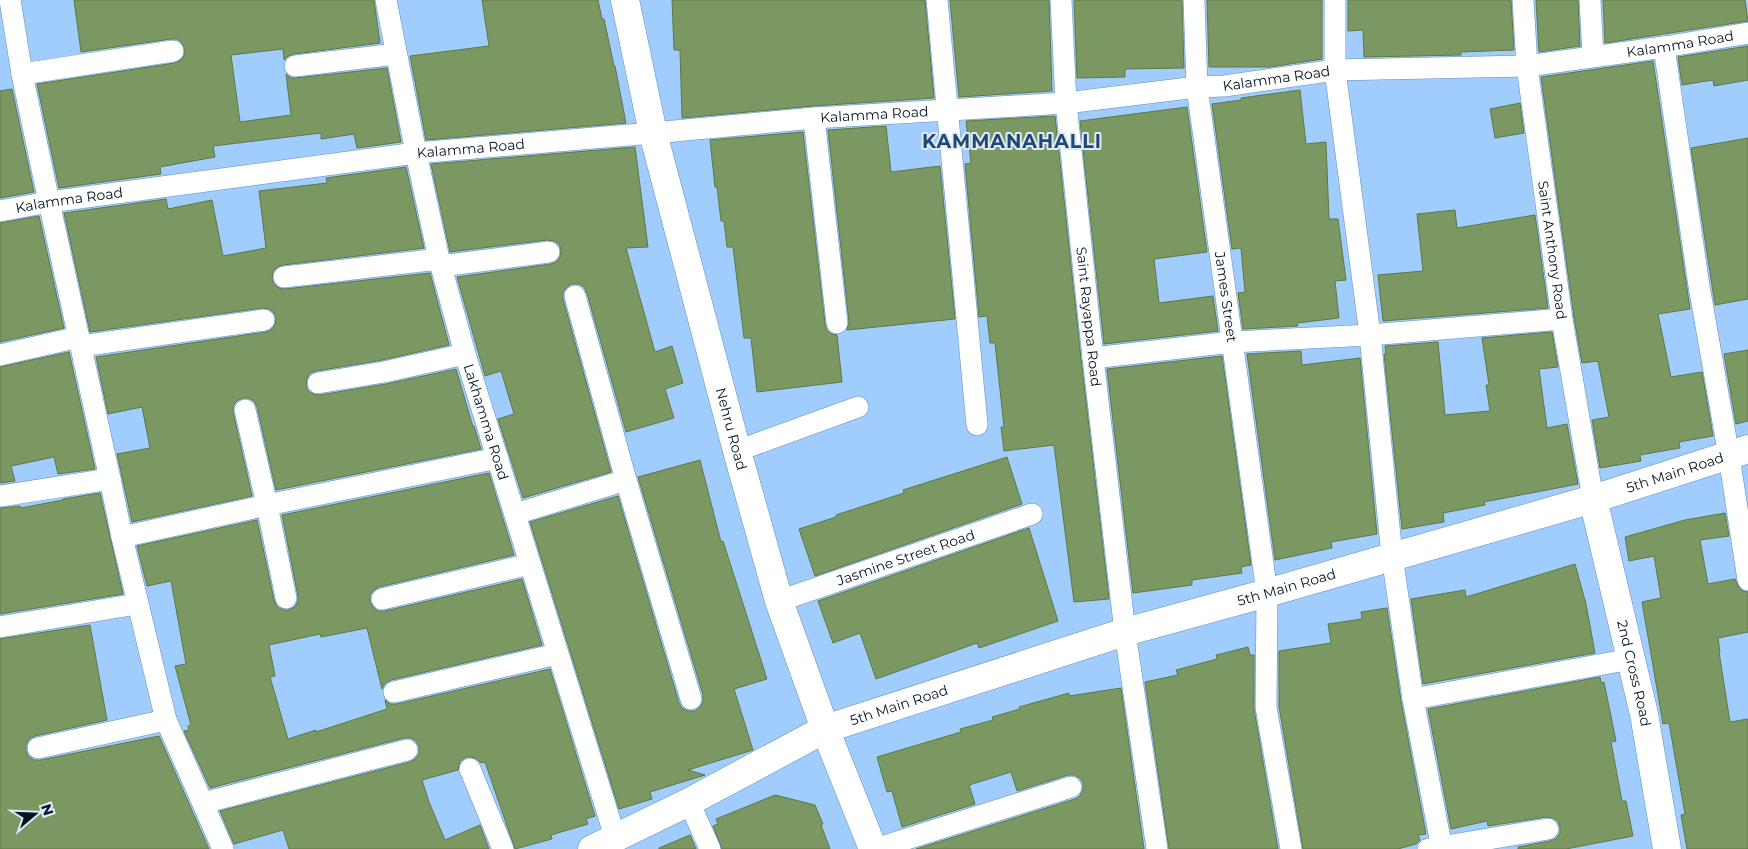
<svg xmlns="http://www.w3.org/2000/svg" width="1748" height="849" viewBox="0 0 1748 849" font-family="Montserrat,sans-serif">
  <rect width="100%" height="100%" fill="#a0cdfe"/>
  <path fill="#7c9862" stroke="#5e7843" d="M74,0h300l6,43 -86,11 -6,2 -4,4 -1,-11 -52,6 9,67 51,-7 -5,-41 5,4h5l91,-10 14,74 -44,6 -3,-14 -33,5v-6l-108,13 2,11 -55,10 1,7 -102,14 -22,-104 138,-21 6,-3 3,-4 1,-6 -3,-7 -5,-4h-6l-90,13z
    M482,0h116l4,19h2l10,47h1l11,57 -200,17 -16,-84 79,-10z
    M672,0h253l9,98 -121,8 -131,12 -2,-68h-6z
    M950,0h99l3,91 -93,6z
    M1074,0h108l2,68 -59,1v8l-48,1z
    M1207,0h115v59l-52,8h-61z
    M1348,0h163l3,50 -53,2v3l-97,2 -1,-27 -15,1z
    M1536,0h42l2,46 -41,6z
    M1603,0h142l3,21 -143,22z
    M1748,46v34l-34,6 -1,-6 -31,5 -4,-28z
    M1653,61l37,248 -32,5 13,63 31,-5 11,64 -34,6 1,6 -40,7 1,6 -41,7 -8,-48 17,-3 -11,-56 -16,2 -8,-46 -33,-240z
    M12,89l22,103 -34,6v-107z
    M1300,90l6,54 20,-2 3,77h9l8,61 -11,1 4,37 -42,5 1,3 -55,3 -5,-36 7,-1 -4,-44 -9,1 -20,-145 29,-4v-2z
    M1520,103l4,30 -29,5 -5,-29z
    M1187,107l20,145 -53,7 5,44 54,-7 5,35 -114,13 -24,-223z
    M1055,116l26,243 28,240 -35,3 -20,-157 -50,6 -3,-24h3l-9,-84h-5l-3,-27 -8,1 -14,-153 6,-1 -5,-42z
    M886,126l5,46 49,-6 15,153 -108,11 2,-8 -21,-192z
    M803,132l22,192 2,7 5,3 5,1 5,47 -85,10 -6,-54h-7l-11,-91h-6l-3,-26h-3l-4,-34h-2l-5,-47z
    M1748,138v161l-33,6 -24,-157z
    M635,147l13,100 -22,1 29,104 17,-6 11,37 -18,6 9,29 -48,14 -39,-139 -3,-6 -5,-3h-8l-5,4 -3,4v7l48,173 -88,26 -25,-79 16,-5 -13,-43 -16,5 -28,-99 94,-13 5,-2 4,-5 1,-7 -2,-6 -5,-3 -7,-1 -97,12 -19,-88z
    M406,167l18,81 -141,17 -6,2 -4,5 -1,7 2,5 5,4 6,1 145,-16 19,72 -67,15 -66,11 -6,2 -3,5 -1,8 2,5 5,3 7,1 66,-11 70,-15 17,58 1,-1 7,23 -205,41 -19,-83 -3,-6 -6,-3h-5l-7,3 -3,6v5l19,84 -120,26 -15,-68 33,-6 -8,-41 -34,7 -12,-57 170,-25 5,-2 4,-5 1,-7 -2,-5 -5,-4 -7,-1 -172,24 -26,-119 102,-14 2,10 44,-9 11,56 43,-8 -7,-57 68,-8 -1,-5z
    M1455,210l2,18 78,-13 13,93 -165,13 -5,-46 45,-4 -6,-57z
    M39,216l25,112 -64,14v-119z
    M1552,332l6,35 -19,2 8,59 20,-4 11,60 -94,18 1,3 -42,8 1,9 -42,7 -18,-175h2l-1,-8 53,-4 7,73 45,-4 -4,-26h3l-7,-47z
    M1748,350v71l-12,3 -12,-70z
    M1301,351l1,14 58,-7 17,176 -46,8 1,6 -57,12 -28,-206z
    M69,352l26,117 -37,5 -4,-17 -43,9 4,15 -15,2v-116z
    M1222,356l29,209 -10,2 1,6 -50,7v5l-59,8 -26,-224z
    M1007,457l15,47 -207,72 -16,-47 37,-12v-2l68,-22 -1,-3z
    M700,460l21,82 2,-1 44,138 -33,10 19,61 -65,20 17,5 -55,17 2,7 -33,10 -89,-287 88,-26 61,207 3,5 6,3h7l5,-4 3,-5v-7l-65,-218z
    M489,473l25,82 -135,32 -5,3 -4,5v7l3,5 5,4h7l137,-32 20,66 -151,35 -6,3 -3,6 -15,-61 -46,9 -1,-3 -51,11 6,31 -5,1 18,62 28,-9v2l71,-23 -2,-9 5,4h7l153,-35 45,147 -9,3 2,5 -37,11 1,4 -37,10 -30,-87 -4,1 -4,-4 -6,-2h-5l-6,4 -2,9 -36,10 7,22 16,38 35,-15 9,24h-200l-6,-19 -49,14 -14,-33 190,-49 5,-3 4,-5v-8l-3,-5 -5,-3h-7l-194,50 -26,-57 5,-1 -1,-4 3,-1 -16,-59 11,-2 -15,-83 -24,5 -10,-40 120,-26 17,80 3,7 6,3h5l7,-3 3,-6v-5l-16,-81z
    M100,493l23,101 -123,20v-106l20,-2 1,2 42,-8v-1z
    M1725,513l4,23 -29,4 8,44 27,-5 4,9 4,3 5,1v40l-30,6 2,14h-1l11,70 18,-3v130h-61l-6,-34 4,-1 -16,-91 -6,1 -21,-122 19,-4 -7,-42 -25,5 -4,-24 60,-17z
    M1029,528l29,93 -79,27 -2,-5 -101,36 -16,-46 -27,10 -15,-42z
    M1575,564l11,40 9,49 -172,31 -12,-85 54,-9 1,7z
    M1387,608l14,93 25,133 -8,1 2,5 -4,4 -18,5h-95l-24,-143v-55l52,-8 -3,-19 34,-5 -1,-7z
    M90,625l17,95 -72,16 -6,3 -3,6v6l2,5 6,4h7l118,-24 50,113h-209v-210z
    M1248,647l2,8h4v54l24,140h-109l-24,-167 33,-7 -2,-5 41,-11 -1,-4z
    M1600,677l1,6 3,-1 12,59 -5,1 11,59h4l7,35 -67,13h-48v-2l32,-6 6,-2 4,-6v-6l-2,-6 -5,-3 -7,-1 -58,9 -1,-5 -36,8 -23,-120z
    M1121,688l23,161h-228l159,-50 5,-3 3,-6v-7l-3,-5 -6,-3h-6l-51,16 -6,-19 -42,13 6,19 -73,23 -10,-36 -5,1 -10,-35 84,-25 -1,-3 33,-9 -1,-3 28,-8 -1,-2 50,-14v3z
    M775,795l40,10 8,19 -2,1 9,24h-108l-9,-23 5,-2 -2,-5z
    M690,835l6,14h-37v-1z"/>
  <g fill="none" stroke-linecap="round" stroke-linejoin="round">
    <g stroke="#638ebb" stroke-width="22">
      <g id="street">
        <path d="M10,0l12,74 27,128 61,277 12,58 44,183 57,129"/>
        <path id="s1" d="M386,0l30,153 23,106 26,95 150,483"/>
        <path d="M937,0l40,425"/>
        <path id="s2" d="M1061,0l5,103 27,255 32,274 32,217"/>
        <path id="s3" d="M1194,0l3,87 70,506 -1,114 25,142"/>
        <path d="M1335,0v70l35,265 22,221 21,143 29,150"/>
        <path id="s4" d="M1523,0l4,66 35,253 31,180"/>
        <path d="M1590,0l3,56"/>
        <path d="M1664,47l35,239 30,170 19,124"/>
        <path d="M295,66l101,-12"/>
        <path d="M22,74l151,-23"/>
        <path d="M814,118l23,205"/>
        <path id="s5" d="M0,211l49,-9 367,-49 237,-20 161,-15 252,-15 131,-16 27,-1 111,-16 192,-4 137,-19 84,-14"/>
        <path d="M441,266l108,-14"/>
        <path d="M284,277l155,-18"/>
        <path d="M575,296l51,184 65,219"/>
        <path d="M81,346l183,-26"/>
        <path d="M0,355l79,-18"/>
        <path d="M1093,358l139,-16 138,-7 192,-16"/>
        <path d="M318,383l66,-11 81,-18"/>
        <path d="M245,410l22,95 19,93"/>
        <path d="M737,451l121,-44"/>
        <path d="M0,496l110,-17"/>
        <path d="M515,514l111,-34"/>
        <path d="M122,537l145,-32 231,-47"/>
        <path d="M382,599l148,-35"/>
        <path id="s6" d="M779,601l253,-87"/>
        <path d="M0,627l137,-23"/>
        <path d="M394,692l163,-38"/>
        <path d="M1413,699l218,-40"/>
        <path d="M38,748l128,-28"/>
        <path d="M470,769l33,80"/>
        <path d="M689,802l21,47"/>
        <path d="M203,803l204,-53"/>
        <path d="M875,849l196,-62"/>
        <path d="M1428,849l120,-20"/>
      </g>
    </g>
    <g stroke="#638ebb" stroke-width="29">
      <g id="secondary">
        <path id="s7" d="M625,0l28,133 84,318 42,150 46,128 48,120"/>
        <path id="s8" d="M1593,499l51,215 23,135"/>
        <path id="s9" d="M592,849l97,-47 136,-73 300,-97 142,-39 326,-94 155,-50"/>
      </g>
    </g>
    <use href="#street" stroke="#fff" stroke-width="21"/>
    <use href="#secondary" stroke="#fff" stroke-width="28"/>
  </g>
  <g text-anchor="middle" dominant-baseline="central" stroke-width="4" stroke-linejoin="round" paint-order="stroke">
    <g font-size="14" fill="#041425" stroke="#deebfa">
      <text stroke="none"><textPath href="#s5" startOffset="1690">Kalamma Road</textPath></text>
      <text stroke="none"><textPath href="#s5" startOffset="1284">Kalamma Road</textPath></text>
      <text stroke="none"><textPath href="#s5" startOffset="880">Kalamma Road</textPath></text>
      <text stroke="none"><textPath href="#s5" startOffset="475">Kalamma Road</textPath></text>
      <text stroke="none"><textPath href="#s5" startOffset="70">Kalamma Road</textPath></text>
      <text stroke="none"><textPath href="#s4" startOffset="252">Saint Anthony Road</textPath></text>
      <text stroke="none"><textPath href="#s3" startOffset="299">James Street</textPath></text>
      <text stroke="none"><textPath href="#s2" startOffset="318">Saint Rayappa Road</textPath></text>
      <text stroke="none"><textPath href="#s1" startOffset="434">Lakhamma Road</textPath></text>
      <text stroke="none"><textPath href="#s7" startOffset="442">Nehru Road</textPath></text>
      <text stroke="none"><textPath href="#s9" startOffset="1150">5th Main Road</textPath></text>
      <text stroke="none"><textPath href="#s6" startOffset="134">Jasmine Street Road</textPath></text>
      <text stroke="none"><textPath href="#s9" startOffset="745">5th Main Road</textPath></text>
      <text stroke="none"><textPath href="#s8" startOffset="179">2nd Cross Road</textPath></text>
      <text stroke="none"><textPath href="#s9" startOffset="340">5th Main Road</textPath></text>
    </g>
    <g font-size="19" font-weight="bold" letter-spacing="1" fill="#204972" stroke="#deebfa">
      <text x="1012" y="141">KAMMANAHALLI</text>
    </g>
  </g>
  <g transform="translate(35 814) rotate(71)" stroke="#deebfa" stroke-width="4" paint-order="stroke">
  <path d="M0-4L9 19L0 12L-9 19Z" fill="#041425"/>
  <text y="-8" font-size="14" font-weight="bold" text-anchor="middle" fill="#041425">N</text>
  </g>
</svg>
